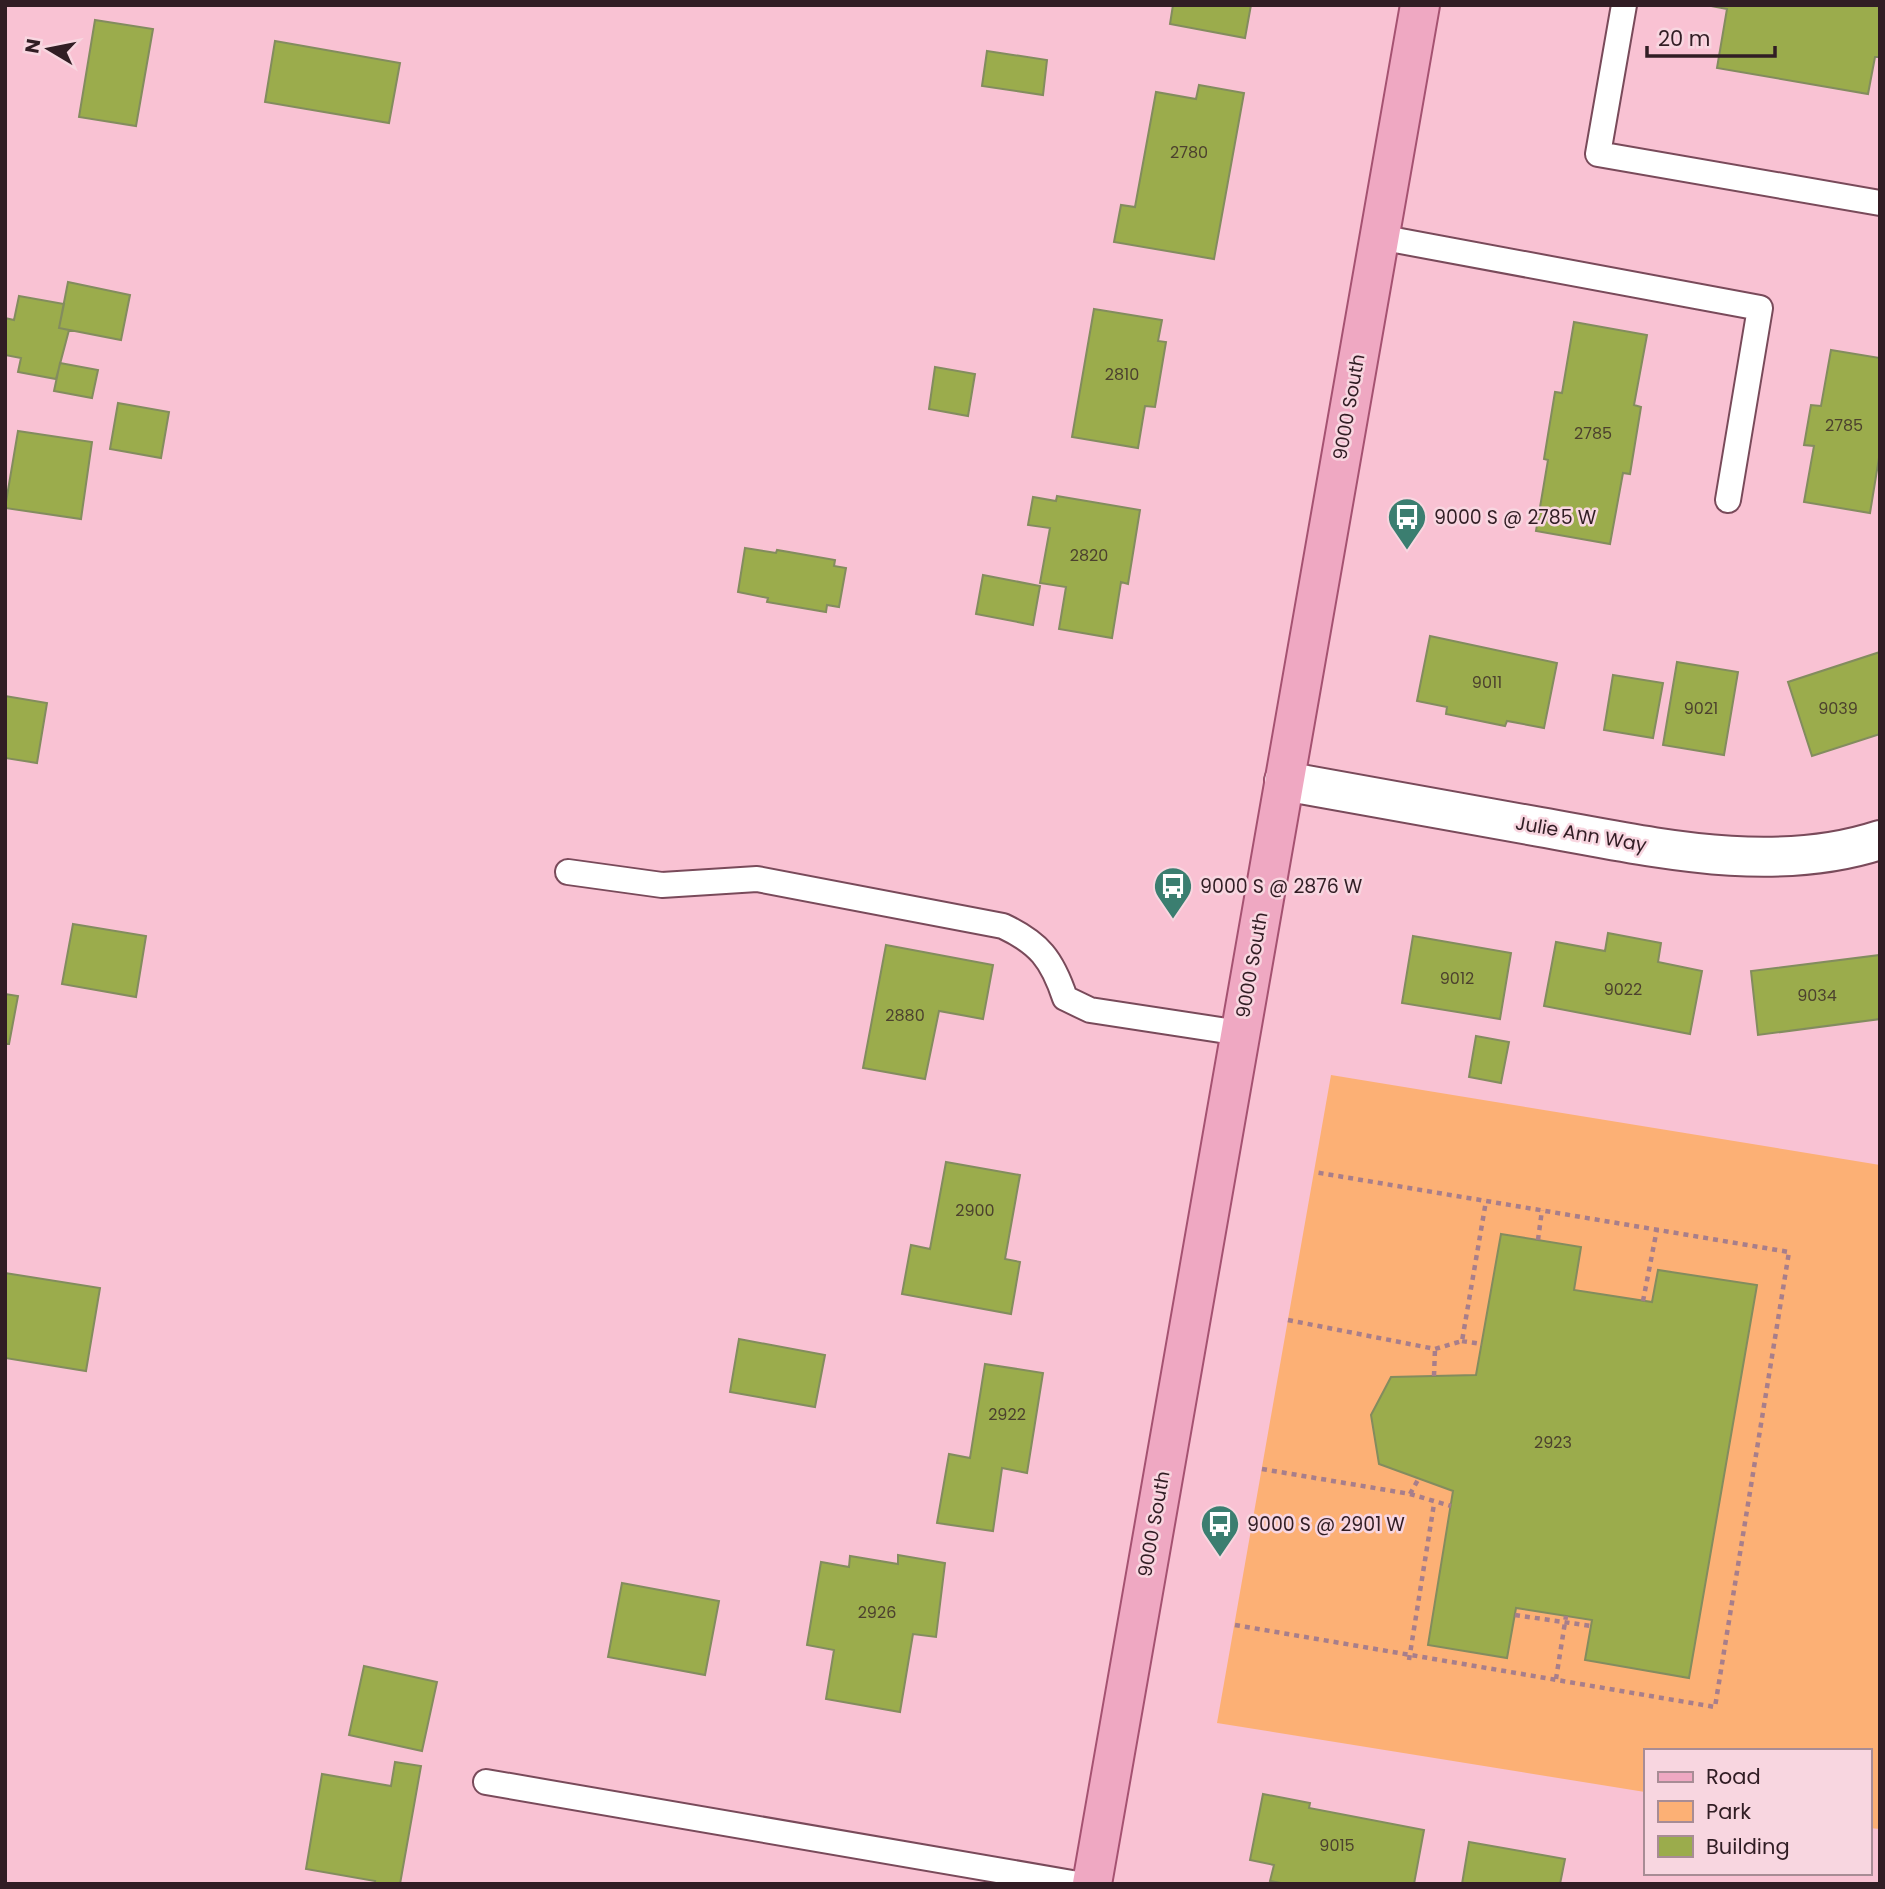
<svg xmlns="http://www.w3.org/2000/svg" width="1885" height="1889" viewBox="0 0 1885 1889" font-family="Poppins,sans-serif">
  <rect width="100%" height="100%" fill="#f9c2d3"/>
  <path fill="#fcb075" d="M1331,1075l549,90v664l-11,-1v-77h-224v41l-428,-69z"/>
  <path fill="#9bac4c" stroke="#838c5e" stroke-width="2" d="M1173,5h78l-6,33 -75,-14z
    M1706,5h174v52h-5l-7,37 -151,-26 10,-59z
    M95,20l58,9 -17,97 -57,-9z
    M275,41l125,22 -11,60 -124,-21z
    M987,51l60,9 -4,35 -61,-9z
    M1199,85l45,8 -30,166 -100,-17 7,-37 14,2 21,-115 40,7z
    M68,282l62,13 -9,45 -62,-12z
    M19,296l45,8 -5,24 10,2 -13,49 -38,-7 3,-14 -16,-3v-37l9,2z
    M1094,309l68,11 -4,21 8,1 -11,65 -10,-1 -7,42 -66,-11z
    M1574,322l73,13 -13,70 7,2 -11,67 -7,-1 -13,71 -74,-13 12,-71 -4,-1 11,-67 7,1z
    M1831,350l49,8v94l-10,61 -66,-11 10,-56 -10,-1 7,-40 10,1z
    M60,363l38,7 -6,28 -38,-7z
    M935,367l40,7 -7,42 -39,-7z
    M118,403l51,9 -8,46 -51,-9z
    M18,431l74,11 -11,77 -76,-11z
    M1057,496l83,14 -12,74 -7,-2 -9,56 -53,-9 7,-42 -26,-4 10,-55 -22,-3 5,-28 23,4z
    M745,548l31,5 1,-3 58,10 -1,6 12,2 -7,39 -12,-2 -1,7 -59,-10 1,-4 -30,-6z
    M983,575l57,11 -7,39 -57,-11z
    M1430,636l127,27 -13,65 -37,-7 -2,5 -59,-12 1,-7 -30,-6z
    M1880,652v82l-68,22 -24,-74z
    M1677,662l61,10 -14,83 -61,-10z
    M1613,675l50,8 -10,55 -49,-8z
    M5,696l42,7 -10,60 -32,-5z
    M73,924l73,12 -10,61 -74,-13z
    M1608,933l53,10 -3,19 44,9 -12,63 -146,-28 12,-64 49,9z
    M1413,936l98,17 -11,66 -98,-16z
    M886,945l107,20 -10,54 -44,-8 -14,68 -62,-11z
    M1880,955v64l-122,16 -7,-64z
    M5,994l13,2 -9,48h-4z
    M1476,1036l33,6 -8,41 -32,-6z
    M946,1162l74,13 -15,84 15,3 -9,52 -109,-20 9,-49 19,4z
    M1501,1234l80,13 -7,43 78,12 6,-32 99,15 -68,393 -104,-18 7,-40 -76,-12 -9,50 -79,-13 25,-154 -74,-27 -8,-49 20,-38 85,-2z
    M5,1273l95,15 -14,83 -81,-13z
    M739,1339l86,16 -10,52 -85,-15z
    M985,1364l58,9 -16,100 -25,-5 -9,63 -56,-8 12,-69 21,4z
    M898,1555l47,8 -9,74 -23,-3 -13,78 -74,-13 8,-49 -27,-5 14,-83 28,5 1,-11 48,8z
    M622,1583l97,18 -14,74 -97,-18z
    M364,1666l73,16 -15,69 -73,-16z
    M395,1762l26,4 -21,118h-26l1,-3 -69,-12 16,-95 69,12z
    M1263,1794l47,9 -1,5 115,22 -10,54h-128l-16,-3 4,-16 -24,-5z
    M1469,1842l96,17 -5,25h-98z"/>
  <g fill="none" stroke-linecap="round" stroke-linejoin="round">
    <g stroke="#794a5a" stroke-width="28">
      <path id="lane" d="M1624,5l-26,149 282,49
        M1379,237l381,71 -32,192
        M568,872l94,13 95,-6 246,47c36,17 49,33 62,72l25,12 150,23
        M486,1782l592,102"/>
    </g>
    <g stroke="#794a5a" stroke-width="42">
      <path id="street" d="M1284,781c85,15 170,30 256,46 109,19 230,49 340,13"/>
    </g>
    <g stroke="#a55271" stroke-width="42">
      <path id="primary" d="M1092,1884l328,-1879"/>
    </g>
    <path stroke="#a77e8b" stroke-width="4.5" stroke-dasharray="5 5" stroke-linecap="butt" d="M1538,1240l4,-30
      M1643,1301l14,-72
      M1288,1320l147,29 27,-8 24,-140
      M1462,1341l20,3
      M1434,1376l1,-27
      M1262,1469l148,25 41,12
      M1410,1494l9,-16
      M1515,1615l76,11
      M1235,1625l480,82 74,-455 -475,-80
      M1409,1660l25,-156
      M1556,1679l10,-63"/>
    <use href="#lane" stroke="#fff" stroke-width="24"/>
    <use href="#street" stroke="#fff" stroke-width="38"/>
    <use href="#primary" stroke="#efa8c2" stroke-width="38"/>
  </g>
  <defs>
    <g id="bus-pin" transform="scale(2.0125)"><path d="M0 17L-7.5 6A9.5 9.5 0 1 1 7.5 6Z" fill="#3b7e70" stroke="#f8d6e0"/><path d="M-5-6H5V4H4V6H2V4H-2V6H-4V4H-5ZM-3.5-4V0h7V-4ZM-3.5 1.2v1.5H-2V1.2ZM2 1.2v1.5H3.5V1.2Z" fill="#fff"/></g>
  </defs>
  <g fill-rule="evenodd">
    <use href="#bus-pin" x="1407" y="517"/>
    <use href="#bus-pin" x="1173" y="886"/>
    <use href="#bus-pin" x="1220" y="1524"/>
  </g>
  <g text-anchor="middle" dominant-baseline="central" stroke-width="5" stroke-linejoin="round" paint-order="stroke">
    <g font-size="16" fill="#4c412e">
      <text x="1189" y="152">2780</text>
      <text x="1122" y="374">2810</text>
      <text x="1844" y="425">2785</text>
      <text x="1593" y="433">2785</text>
      <text x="1089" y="555">2820</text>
      <text x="1487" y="682">9011</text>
      <text x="1701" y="708">9021</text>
      <text x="1838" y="708">9039</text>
      <text x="1457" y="978">9012</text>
      <text x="1623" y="989">9022</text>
      <text x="1817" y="995">9034</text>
      <text x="905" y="1015">2880</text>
      <text x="975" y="1210">2900</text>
      <text x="1007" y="1414">2922</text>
      <text x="1553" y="1442">2923</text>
      <text x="877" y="1612">2926</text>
      <text x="1337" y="1845">9015</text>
    </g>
    <g font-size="19" fill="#311d24" stroke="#f8d6e0">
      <text transform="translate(1349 407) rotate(-80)">9000 South</text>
      <text transform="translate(1581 834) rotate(10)">Julie Ann Way</text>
      <text transform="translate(1252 965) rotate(-80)">9000 South</text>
      <text transform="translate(1154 1524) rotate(-80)">9000 South</text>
    </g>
    <g font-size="19" fill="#311d24" stroke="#f8d6e0" text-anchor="start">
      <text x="1434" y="517">9000 S @ 2785 W</text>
      <text x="1200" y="886">9000 S @ 2876 W</text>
      <text x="1247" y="1524">9000 S @ 2901 W</text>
    </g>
  </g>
  <rect width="1885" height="1889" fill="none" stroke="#311d24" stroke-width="14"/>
  <rect x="1644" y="1749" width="228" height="126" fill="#f8d6e0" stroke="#a88c95" stroke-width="2"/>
  <rect x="1658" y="1772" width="35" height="10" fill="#efa8c2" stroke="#a88c95" stroke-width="2"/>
  <text x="1706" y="1784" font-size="21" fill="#311d24">Road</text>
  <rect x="1658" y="1801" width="35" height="21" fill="#fcb075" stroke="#a88c95" stroke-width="2"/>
  <text x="1706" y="1819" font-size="21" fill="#311d24">Park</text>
  <rect x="1658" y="1836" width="35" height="21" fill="#9bac4c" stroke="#a88c95" stroke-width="2"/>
  <text x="1706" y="1854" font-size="21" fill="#311d24">Building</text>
  <g transform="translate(49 49) rotate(280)" stroke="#f8d6e0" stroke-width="5" paint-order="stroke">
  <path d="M0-5L12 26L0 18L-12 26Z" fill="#311d24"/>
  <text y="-10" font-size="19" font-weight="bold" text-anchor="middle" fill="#311d24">N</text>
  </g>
  <path d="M1647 46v10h128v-10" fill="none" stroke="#311d24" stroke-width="3.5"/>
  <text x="1658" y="46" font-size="21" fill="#311d24" stroke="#f8d6e0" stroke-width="5" paint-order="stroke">20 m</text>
</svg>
